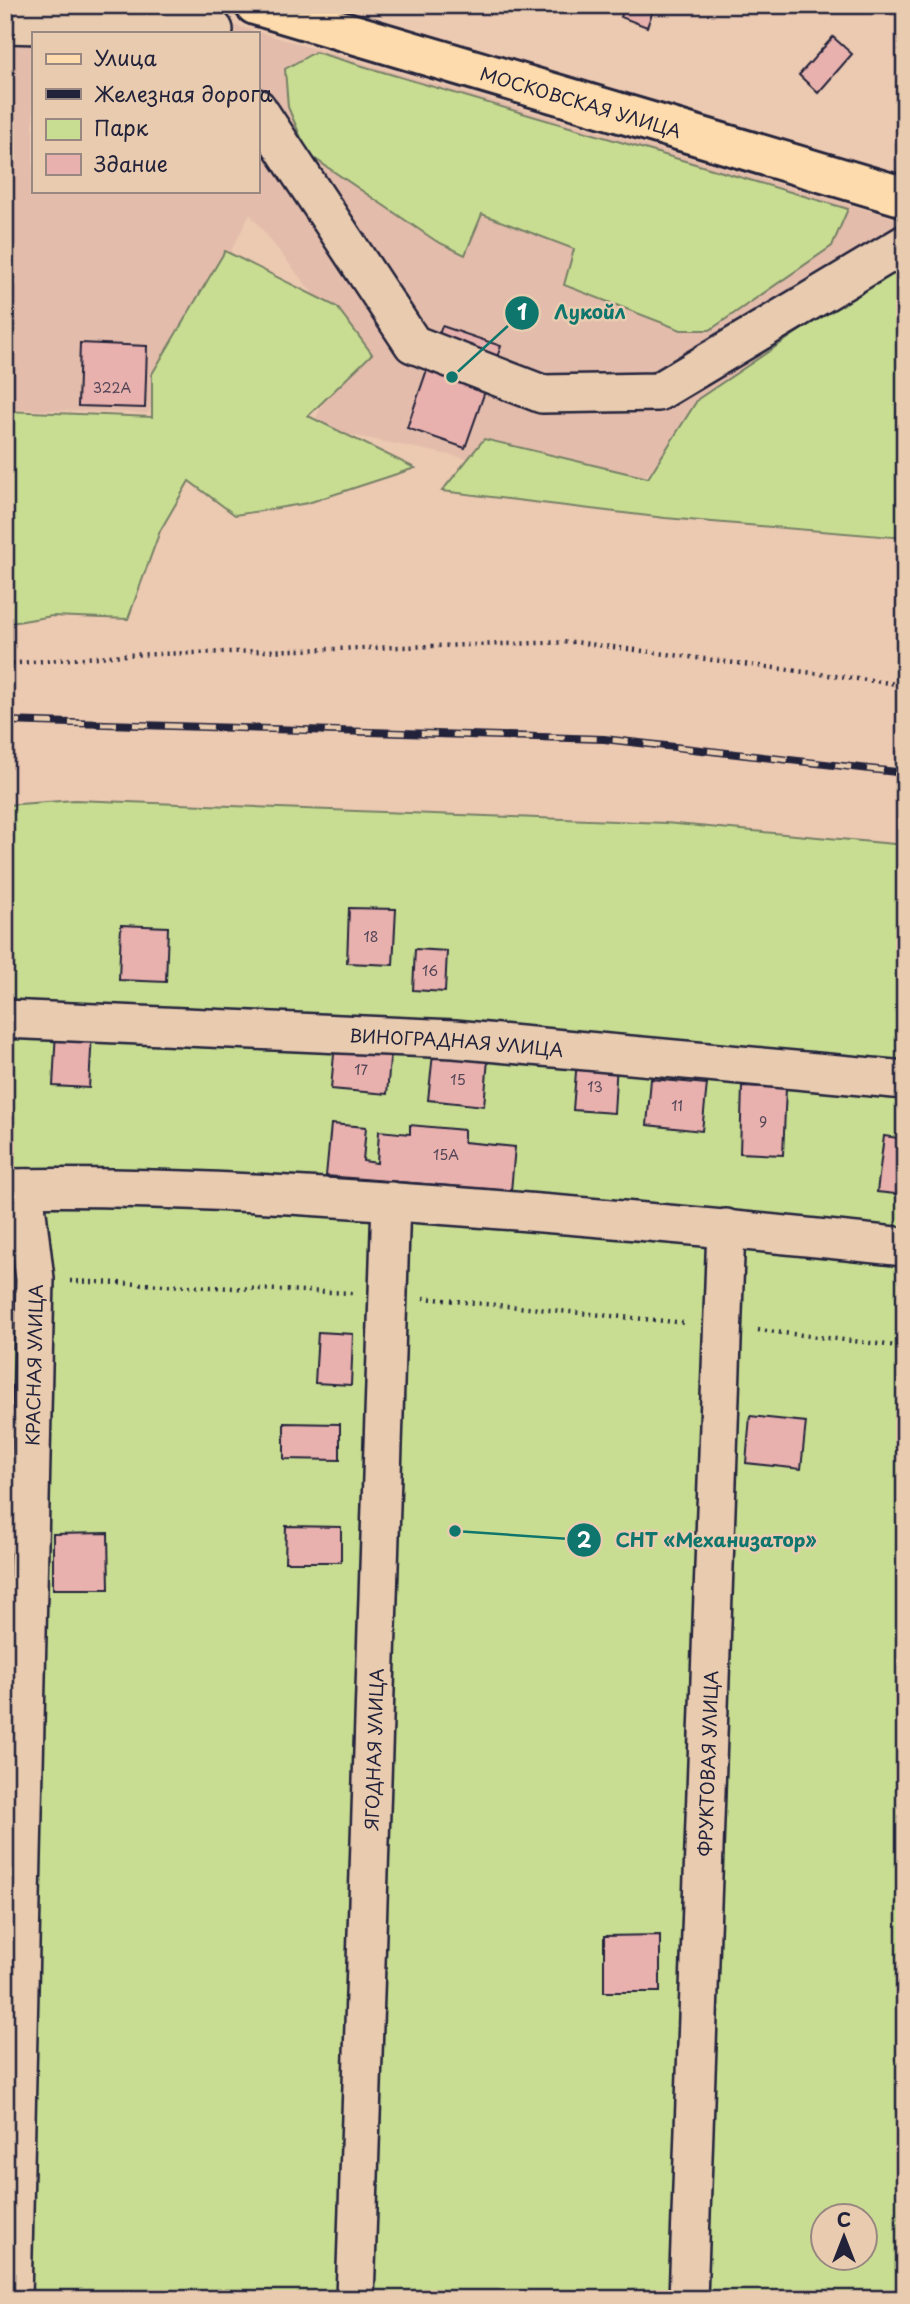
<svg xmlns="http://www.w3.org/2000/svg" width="910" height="2304" viewBox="0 0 910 2304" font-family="'Playpen Sans',sans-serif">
  <rect width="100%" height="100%" fill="#ecc9b1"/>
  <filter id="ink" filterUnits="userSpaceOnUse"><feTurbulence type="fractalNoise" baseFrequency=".0143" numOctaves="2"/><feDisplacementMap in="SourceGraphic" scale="14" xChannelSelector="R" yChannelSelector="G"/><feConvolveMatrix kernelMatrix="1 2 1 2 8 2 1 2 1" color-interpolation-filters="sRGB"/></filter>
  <g filter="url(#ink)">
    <path fill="#e3bcab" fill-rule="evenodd" d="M5,5h160l740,216v31l-278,239 -315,-64 39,-85 -101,-128 -102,199 -143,-4zM33,33h224v158h-224z"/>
    <path fill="#c9dd92" stroke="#768066" stroke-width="2" fill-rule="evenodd" d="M315,52l533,157 -16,37 -122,84h-29l-117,-45 10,-36 -92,-35 -17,41 -29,-14 -128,-87 -20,-47 -3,-38z
      M225,251l112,56 35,47 -64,62 107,52 -107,35 -73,12 -46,-34 -29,50 -32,88 -76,-3 -47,8v-213l147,6v-43z
      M905,260v278l-240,-20 -223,-27 42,-52 164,39 50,-79z
      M75,800l590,23 240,22v1454h-900v-1494zM822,2216h42v42h-42z"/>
    <path fill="#e8b1ad" stroke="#22223b" stroke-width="2" d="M625,5h30l-8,22 -26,-10z
      M833,37l19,17 -34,39 -19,-18z
      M442,326l59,20 -36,102 -58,-20z
      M80,343l67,3 -2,62 -67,-2z
      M349,908l47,1 -3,56 -46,-2z
      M121,925l47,2 -2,55 -47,-2z
      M415,949l32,2 -2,41 -32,-2z
      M56,1030l36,2 -3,56 -36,-2z
      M335,1042l56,6 -4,46 -56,-5z
      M433,1054l55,5 -4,47 -56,-6z
      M577,1059l40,3 -3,51 -41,-3z
      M651,1079l56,5 -5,47 -55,-6z
      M742,1086l44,2 -3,67 -43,-2z
      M331,1124l35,3 -3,34 14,2 2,-32 31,3v-9l54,5v12l51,5 -4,44 -185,-15z
      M884,1136l21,3v56l-28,-3z
      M318,1332l35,2 -2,51 -36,-2z
      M750,1416l56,6 -5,47 -55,-6z
      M284,1423l56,1v36l-56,-1z
      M286,1526l55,1v35h-56z
      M108,1533l1,56h-56v-55z
      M660,1935v57h-56v-56z"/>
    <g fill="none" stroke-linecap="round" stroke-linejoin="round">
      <g stroke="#22223b" stroke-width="42">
        <g id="minor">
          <path d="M5,24l209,6"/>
          <path d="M257,108l156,236 129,50 116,-2 247,-148"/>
          <path id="s1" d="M5,1019l449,20 451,41"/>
          <path d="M5,1188c157,-3 315,8 472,20 143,11 285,24 428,39"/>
          <path id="s2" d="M12,2299l23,-1020 -11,-91"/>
          <path id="s3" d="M355,2299l36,-1098"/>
          <path id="s4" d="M688,2299l38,-1071"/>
        </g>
      </g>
      <g stroke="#22223b" stroke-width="44">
        <g id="major">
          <path id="s5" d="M255,5l650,192"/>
        </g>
      </g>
      <path stroke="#22223b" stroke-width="4.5" stroke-dasharray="2 5" stroke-linecap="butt" d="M5,664l119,-9 450,-13 331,43
        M70,1281l282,12
        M423,1298l263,25
        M758,1330l147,17"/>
      <use href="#minor" stroke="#e9ccb0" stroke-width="37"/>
      <use href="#major" stroke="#fddbac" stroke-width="38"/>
      <g stroke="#22223b" stroke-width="8">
        <path id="rail" d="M5,721l599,18 301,34"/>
      </g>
      <use href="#rail" stroke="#e9ccb0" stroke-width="5" stroke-dasharray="16" stroke-linecap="butt"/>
    </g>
  </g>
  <g text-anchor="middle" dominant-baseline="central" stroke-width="5" stroke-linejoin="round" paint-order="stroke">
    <g font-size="14" fill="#544658">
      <text x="112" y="387">322А</text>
      <text x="371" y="936">18</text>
      <text x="430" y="970">16</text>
      <text x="361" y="1069">17</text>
      <text x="458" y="1079">15</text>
      <text x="595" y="1086">13</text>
      <text x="677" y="1105">11</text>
      <text x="763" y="1121">9</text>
      <text x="446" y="1154">15А</text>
    </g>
    <g font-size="18" fill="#22223b" stroke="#e9ccb0">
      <text stroke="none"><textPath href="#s5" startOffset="340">МОСКОВСКАЯ УЛИЦА</textPath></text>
      <text stroke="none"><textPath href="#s1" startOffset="452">ВИНОГРАДНАЯ УЛИЦА</textPath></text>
      <text stroke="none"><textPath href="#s2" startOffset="934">КРАСНАЯ УЛИЦА</textPath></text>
      <text stroke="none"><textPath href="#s3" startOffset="550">ЯГОДНАЯ УЛИЦА</textPath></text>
      <text stroke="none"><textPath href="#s4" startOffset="536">ФРУКТОВАЯ УЛИЦА</textPath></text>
    </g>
  </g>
  <path fill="none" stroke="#0f766e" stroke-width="2.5" d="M452 377L522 313M455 1531L584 1540"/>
  <g fill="#0f766e" stroke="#e9ccb0" stroke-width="2.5">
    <circle cx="452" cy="377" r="7"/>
    <circle cx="455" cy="1531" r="7"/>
    <circle cx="522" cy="313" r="18"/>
    <circle cx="584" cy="1540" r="18"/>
  </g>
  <g font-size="21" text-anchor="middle" font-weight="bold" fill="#fff">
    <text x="522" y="320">1</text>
    <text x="584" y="1548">2</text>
  </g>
  <g font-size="19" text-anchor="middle" font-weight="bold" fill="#0f766e" stroke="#e9ccb0" stroke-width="5" stroke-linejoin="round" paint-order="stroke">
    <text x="590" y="319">Лукойл</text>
    <text x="716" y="1547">СНТ «Механизатор»</text>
  </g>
  <rect width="910" height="2304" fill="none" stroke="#e9ccb0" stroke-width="28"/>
  <rect x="14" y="14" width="882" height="2276" fill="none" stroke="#22223b" stroke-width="2.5" filter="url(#ink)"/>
  <rect x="32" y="32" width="228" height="161" fill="#e9ccb0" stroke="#998881" stroke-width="2"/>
  <rect x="46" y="54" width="35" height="10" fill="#fddbac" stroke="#998881" stroke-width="2"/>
  <text x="94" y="66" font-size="21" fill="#22223b">Улица</text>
  <rect x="46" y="89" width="35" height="10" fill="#22223b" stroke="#998881" stroke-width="2"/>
  <text x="94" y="102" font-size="21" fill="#22223b">Железная дорога</text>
  <rect x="46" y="119" width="35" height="21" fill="#c9dd92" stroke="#998881" stroke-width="2"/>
  <text x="94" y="136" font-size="21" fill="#22223b">Парк</text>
  <rect x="46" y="154" width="35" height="21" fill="#e8b1ad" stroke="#998881" stroke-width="2"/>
  <text x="94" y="172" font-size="21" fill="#22223b">Здание</text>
  <g transform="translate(844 2237)"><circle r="33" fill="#e9ccb0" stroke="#998881" stroke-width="2"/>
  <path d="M0-5L12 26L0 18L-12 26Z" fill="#22223b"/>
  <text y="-10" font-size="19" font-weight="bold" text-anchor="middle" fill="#22223b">С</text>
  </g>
</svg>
